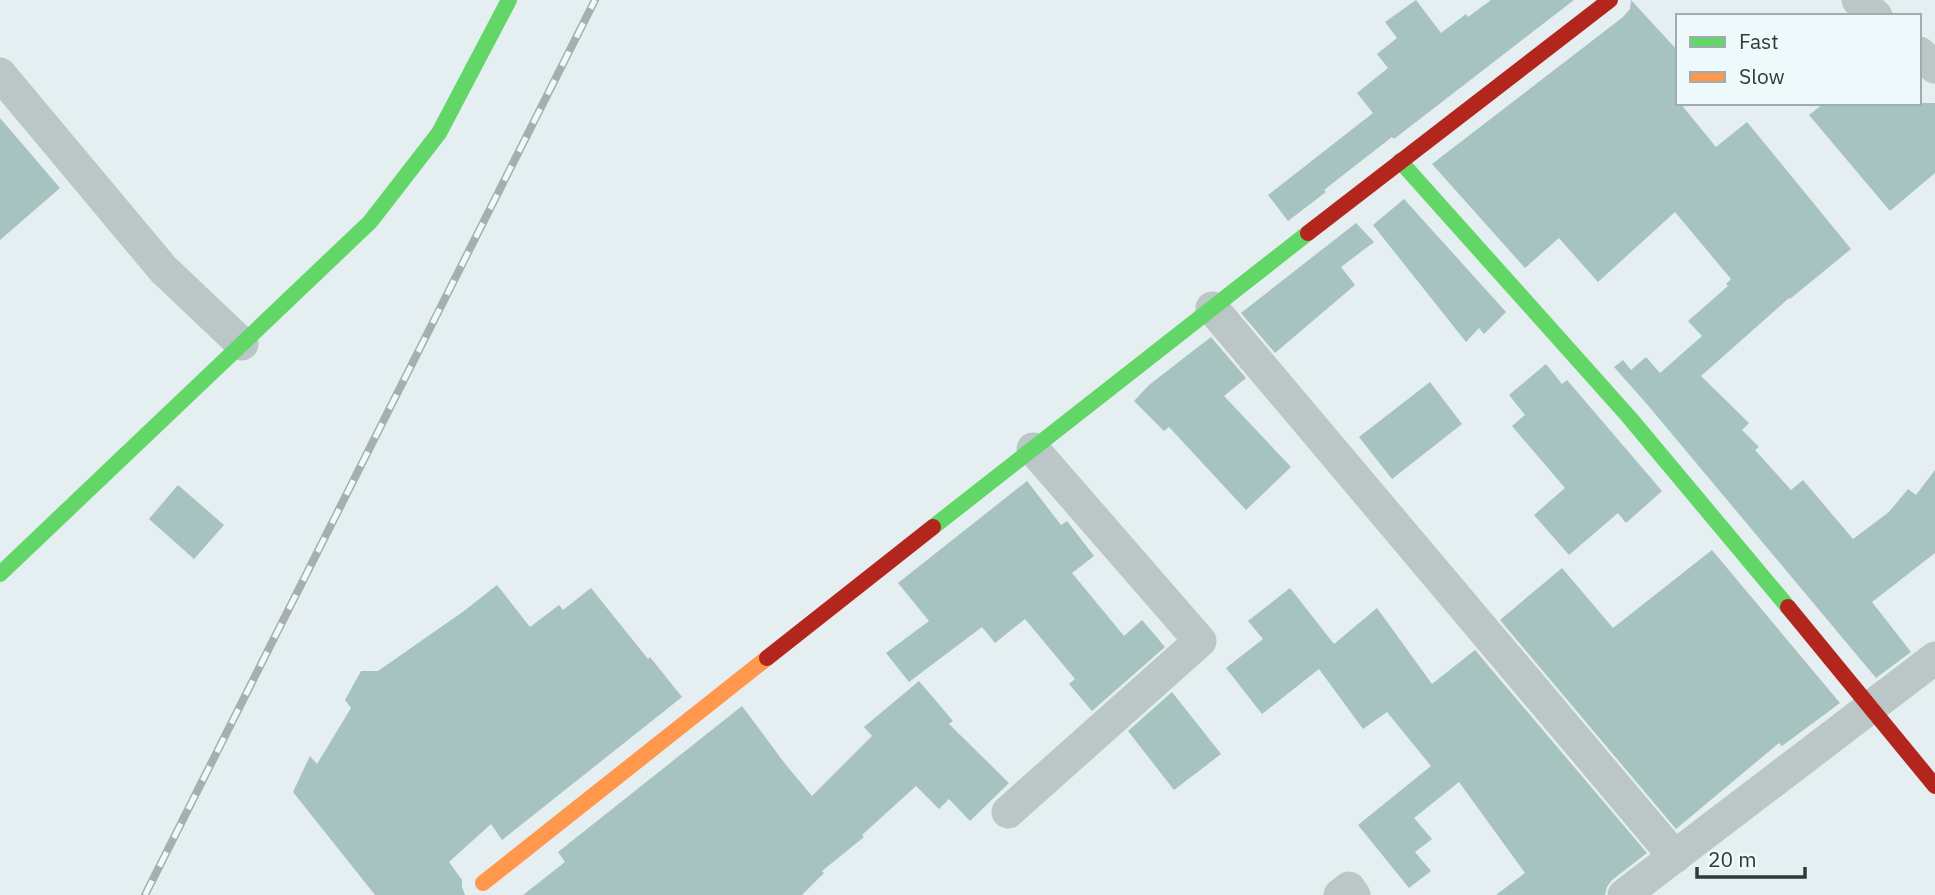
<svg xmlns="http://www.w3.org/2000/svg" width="1935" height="895" viewBox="0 0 1935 895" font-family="'IBM Plex Sans',sans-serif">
  <rect width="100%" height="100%" fill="#e5eef0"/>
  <path fill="#a6c3c0" d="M1416,0l25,33 25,-19 2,3 23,-17h83l-180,139 -2,-2 -68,53 2,2 -38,29 -20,-26 105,-82 -16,-20 31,-25 -11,-14 20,-16 -12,-16z
    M1631,0l47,51v52h2l36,44 31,-25 104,127 -61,50 -1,-1 -88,78 48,47 -7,7 17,17 -4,3 36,40 12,-10 50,59 36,-27 19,-23 8,6 19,-25v83l-63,49 39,50 -35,26 -230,-275 -32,-36 9,-7 8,10 15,-13 14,16 42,-37 -14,-15 40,-35 -2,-2 5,-5 -56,-67 -77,70 -39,-44 -34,30 -93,-104 191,-147 7,-8z
    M1824,103h111v70l-45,38 -81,-96z
    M0,118l60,70 -60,52z
    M1404,199l102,113 -22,22 -5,-6 -13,14 -93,-117z
    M1356,223l18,19 -33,25 14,18 -80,68 -34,-40z
    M1211,337l35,41 -22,18 67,71 -45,43 -77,-83 -5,4 -30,-30 15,-16z
    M1546,364l16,20 5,-4 95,111 -36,32 -8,-10 -49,42 -35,-40 31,-27 -53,-62 13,-11 -16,-20z
    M1430,382l32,42 -70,55 -33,-42z
    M1027,481l34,44 6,-4 27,35 -22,17 52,63 18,-16 23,27 -73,64 -23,-27 6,-5 -50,-60 -30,24 -13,-16 -73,55 -23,-29 43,-32 -31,-38z
    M178,485l46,40 -30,34 -45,-40z
    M1712,550l128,153 -58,43 -3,-3 -103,86 -176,-209 62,-52 51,60z
    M497,585l33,42 29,-22 4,5 28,-22 57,71 2,-2 32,40 -180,143 -11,-16 -42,38 13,18v7l3,8h-90l-82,-103 17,-36 7,8 34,-56 -6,-8 16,-29h17l86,-60z
    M1290,588l44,56 43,-36 55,76 43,-34 172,203 -35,27 -5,7 -2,8h-109l29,-22 -66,-91 -45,36 18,21 -17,13 16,19 -22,17 -51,-63 73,-59 -44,-54 -24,17 -44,-60 -57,45 -36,-46 37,-29 -15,-18z
    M919,681l34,40 -4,3 60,59 -39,38 -21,-22 -10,10 -23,-23 -54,49 2,2 -42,34 2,2 -22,22h-279l42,-33 -7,-10 184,-146 44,59 26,31 60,-60 -8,-9z
    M1172,692l49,62 -47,36 -46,-59z"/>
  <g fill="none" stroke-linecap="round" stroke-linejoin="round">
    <path stroke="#bbc6c6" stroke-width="33" d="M1858,0l18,16
      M1919,53l16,14
      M0,74l163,195 79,75
      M1212,308l463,549
      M1008,812l192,-171 -167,-192
      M1340,895l9,-7 5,7
      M1624,895l311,-237"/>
    <path stroke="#63d668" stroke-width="16" d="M1400,161l229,256 159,190
      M933,527l375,-294
      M0,574l370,-352 69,-89 70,-133"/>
    <path stroke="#ff974d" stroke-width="16" d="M483,883l284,-225"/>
    <path stroke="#b3261e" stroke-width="16" d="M1308,233l302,-233
      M1788,607l147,179
      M767,658l166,-131"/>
    <g stroke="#a6afb0" stroke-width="8">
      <path id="rail" d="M145,895l450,-895"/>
    </g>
    <use href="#rail" stroke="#eef9fb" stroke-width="5" stroke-dasharray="16" stroke-linecap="butt"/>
  </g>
  <rect x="1676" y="14" width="245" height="91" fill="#eef9fb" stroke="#a0adae" stroke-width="2"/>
  <rect x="1690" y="37" width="35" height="10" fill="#63d668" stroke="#a0adae" stroke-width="2"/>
  <text x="1739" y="49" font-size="21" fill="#2b3b3a">Fast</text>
  <rect x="1690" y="72" width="35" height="10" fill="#ff974d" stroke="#a0adae" stroke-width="2"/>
  <text x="1739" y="84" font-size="21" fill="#2b3b3a">Slow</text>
  <path d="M1697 867v10h108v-10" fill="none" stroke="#2b3b3a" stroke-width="3.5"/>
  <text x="1708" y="867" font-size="21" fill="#2b3b3a" stroke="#eef9fb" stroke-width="5" paint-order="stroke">20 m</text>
</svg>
